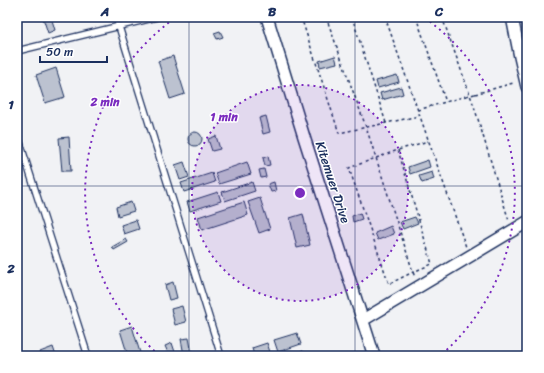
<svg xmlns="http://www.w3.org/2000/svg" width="544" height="373" viewBox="0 0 544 373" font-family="Sriracha,sans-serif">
  <rect width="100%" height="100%" fill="#f1f2f5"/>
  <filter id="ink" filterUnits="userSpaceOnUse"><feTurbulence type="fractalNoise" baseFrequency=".025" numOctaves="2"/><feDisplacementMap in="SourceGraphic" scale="8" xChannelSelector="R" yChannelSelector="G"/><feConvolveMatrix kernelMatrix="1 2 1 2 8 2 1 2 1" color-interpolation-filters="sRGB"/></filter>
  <g filter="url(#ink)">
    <path fill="#bcc2d0" stroke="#1b2f5e" d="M45,17h6l4,13 -7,3 -5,-15z
      M220,31l3,6 -6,2 -3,-6z
      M173,56l12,38 -15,5 -12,-38z
      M335,56l2,7 -17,4 -1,-6z
      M56,68l9,29 -20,6 -9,-28z
      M397,75l2,7 -21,6 -2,-7z
      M401,87l2,7 -21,6 -2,-7z
      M266,116l4,16 -7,2 -4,-16z
      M188 139a7 7 0 1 1 14 0a7 7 0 1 1-14 0Z
      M216,136l4,13 -8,2 -4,-12z
      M69,137l2,34h-9l-3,-33z
      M268,156l2,9 -5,1 -2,-8z
      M428,160l2,7 -20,7 -2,-7z
      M184,162l5,15 -9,3 -5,-15z
      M247,162l4,12 -32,10 -4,-11z
      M264,169l2,8 -5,1 -2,-8z
      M432,172l2,7 -12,4 -3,-7z
      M212,173l3,9 -31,10 -3,-9z
      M252,182l3,9 -30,10 -3,-9z
      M274,182l2,9 -5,1 -3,-8z
      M218,192l3,9 -31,10 -3,-9z
      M260,198l10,31 -11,4 -11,-31z
      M131,202l3,9 -16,5 -2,-9z
      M244,202l4,13 -46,15 -4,-13z
      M360,213l2,6 -9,3 -1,-6z
      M303,214l7,31 -13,3 -7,-30z
      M415,217l3,6 -15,6 -3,-7z
      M136,220l3,9 -15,5 -3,-9z
      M391,226l3,8 -16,6 -3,-7z
      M126,239l2,3 -14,8 -2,-3z
      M173,282l4,16 -8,2 -4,-15z
      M182,306l4,16 -11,3 -4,-16z
      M132,326l9,30h-13l-8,-26z
      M297,333l4,11 -23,8 -4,-12z
      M189,338l3,16 -8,1 -3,-16z
      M172,343l3,9 -6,3 -4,-9z
      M267,343l3,9 -16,4 -2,-8z
      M53,347l3,9h-14l-2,-4z
      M303,351l1,5h-17z"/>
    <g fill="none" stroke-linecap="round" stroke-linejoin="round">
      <g stroke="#1b2f5e" stroke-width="8">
        <path id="lane" d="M116,17l105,339
          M17,51l140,-34
          M17,133l71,223"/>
      </g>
      <g stroke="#1b2f5e" stroke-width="14">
        <path id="street" d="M267,17l37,120 70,219
          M512,17l8,40 7,30
          M363,320l164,-98"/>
      </g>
      <path stroke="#1b2f5e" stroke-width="1.5" stroke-dasharray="3 3" stroke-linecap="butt" d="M301,17l38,116 80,-17
        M326,17l40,110 49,151
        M352,17l34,106
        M385,17l81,230
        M416,17l30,85
        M442,17l32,89 35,115
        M475,94l38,-11
        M418,110l48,-14
        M398,150l34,114 -19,8 -24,12 -40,-116 49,-18 30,-9"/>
      <use href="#lane" stroke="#fff" stroke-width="5.5"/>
      <use href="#street" stroke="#fff" stroke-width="11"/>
      <path stroke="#1b2f5e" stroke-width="1.5" stroke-dasharray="3 3" stroke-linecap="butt" d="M466,96l9,-2"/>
    </g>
  </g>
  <path fill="none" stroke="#1b2f5e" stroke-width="1" stroke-opacity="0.55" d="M189,17v339M355,17v339M17,186h510"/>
  <circle cx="300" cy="193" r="108" fill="#7b2cbf" fill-opacity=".12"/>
  <g fill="none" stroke="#7b2cbf" stroke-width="2" stroke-dasharray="2 4">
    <circle cx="300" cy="193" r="108"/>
    <path d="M159 355A215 215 0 0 1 175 18M425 18A215 215 0 0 1 441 355"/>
  </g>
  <g text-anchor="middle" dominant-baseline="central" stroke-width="3" stroke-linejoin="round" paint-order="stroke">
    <g font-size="13" fill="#1b2f5e" stroke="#fff">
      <text transform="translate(333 182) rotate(72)">Kitemuer Drive</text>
    </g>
  </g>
  <circle cx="300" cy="193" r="6" fill="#7b2cbf" stroke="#fff" stroke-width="2"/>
  <g font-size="12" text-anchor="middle" font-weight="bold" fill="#7b2cbf" stroke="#fff" stroke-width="3" stroke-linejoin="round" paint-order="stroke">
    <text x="105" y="106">2 min</text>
    <text x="224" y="121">1 min</text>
  </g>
  <rect width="544" height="373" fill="none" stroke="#fff" stroke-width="44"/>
  <path d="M40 56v6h67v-6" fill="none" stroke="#1b2f5e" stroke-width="2"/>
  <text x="46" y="56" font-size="12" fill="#1b2f5e" stroke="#ffffff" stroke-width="3" paint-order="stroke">50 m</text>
  <rect x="22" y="22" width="500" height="329" fill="none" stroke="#1b2f5e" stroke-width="1.5"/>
  <g font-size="13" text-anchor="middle" font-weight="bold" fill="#1b2f5e">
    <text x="105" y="16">A</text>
    <text x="272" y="16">B</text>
    <text x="439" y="16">C</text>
    <text x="11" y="109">1</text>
    <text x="11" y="273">2</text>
  </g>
</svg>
